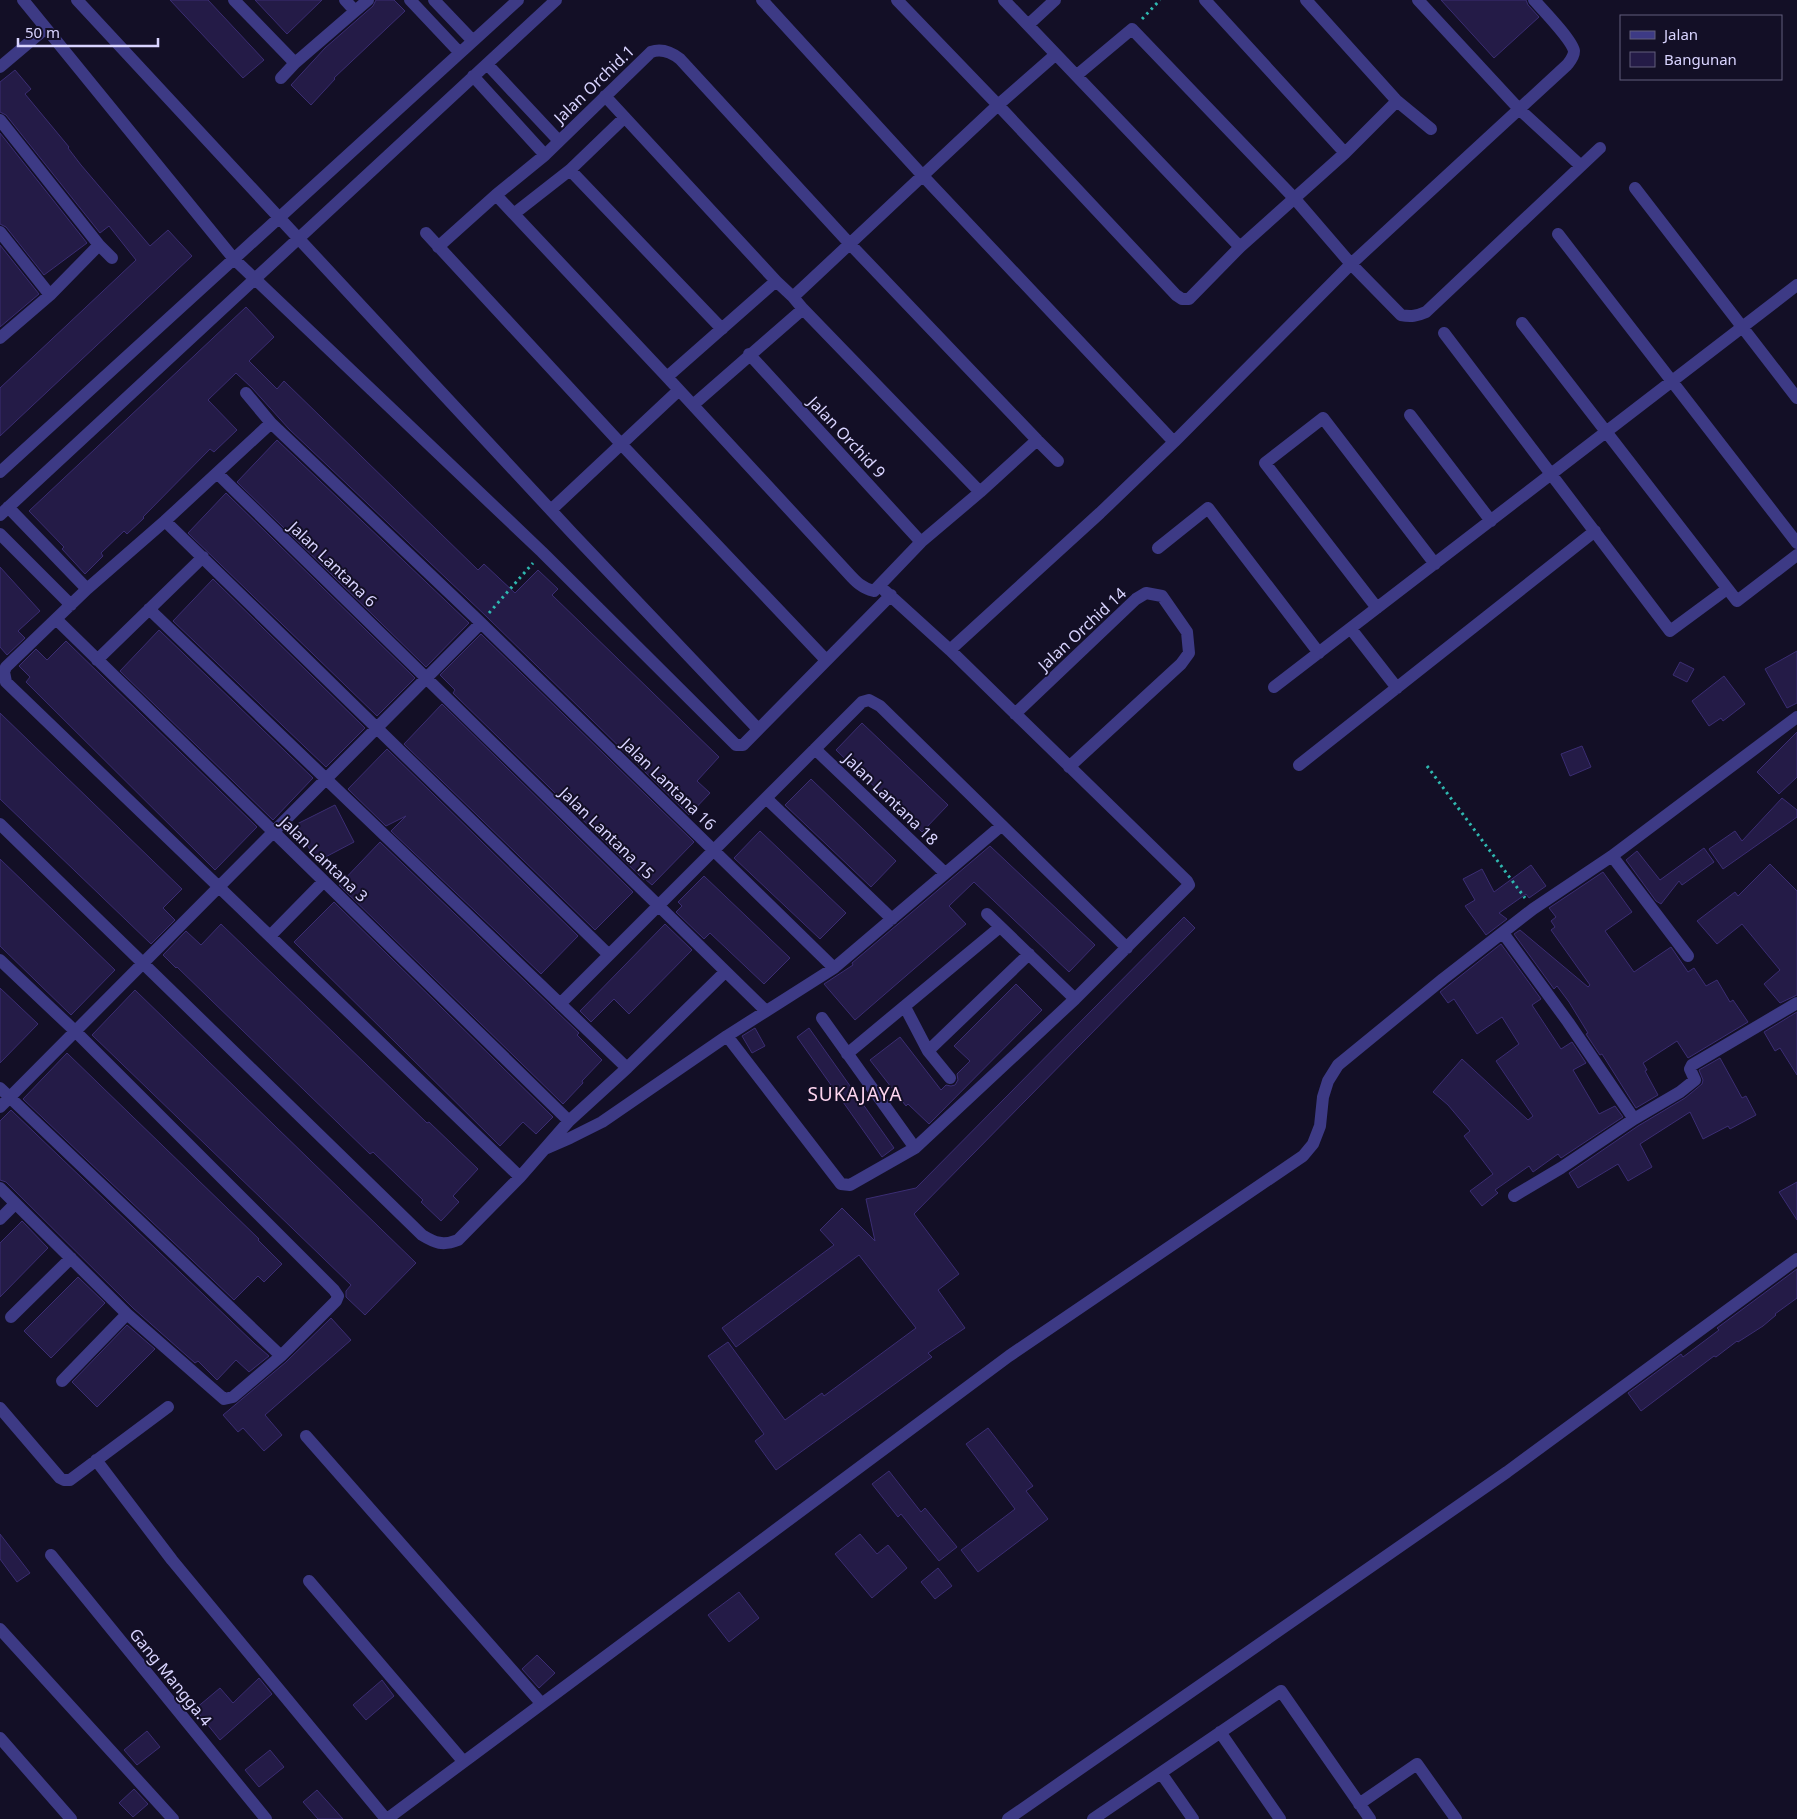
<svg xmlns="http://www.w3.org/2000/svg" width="1797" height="1819" viewBox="0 0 1797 1819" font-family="'Noto Sans',sans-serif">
  <rect width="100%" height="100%" fill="#130f26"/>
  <path fill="#241b47" stroke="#3b2d73" d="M170,0h38l56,60 -21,18z
    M255,0h67l-35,34z
    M376,0h18l11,11 -71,67 1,1 -24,26 -20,-20 34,-37 48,-42z
    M1441,0h85l2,5 11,12 -45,41z
    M15,70l16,19 -6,5 44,53 -1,1 13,17 69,81 18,-16 24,26 -192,180v-48l136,-128 -27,-34 -9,7 -94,-118 -6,-3v-30z
    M0,133l87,110 -43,32 -38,-48 -6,-3z
    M0,245l39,49 -39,33z
    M246,307l28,30 -25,24 28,28 7,-8 194,189 6,-6 31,29 23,-23 20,19 -6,6 167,162 -22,24 13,12 -21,22 -202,-198 -198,-188 -37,-41 -16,-15 -28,27 29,30 -23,22 -4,-3 -67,68 1,1 -17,16 -3,-3 -23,22 2,3 -18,18 -23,-25 2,-2 -35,-36z
    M277,440l192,183 -43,44 -189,-185z
    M226,493l189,185 -38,38 -189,-183z
    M0,567l40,44 -22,20 7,7 -18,17 -7,-8z
    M213,579l152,149 -39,39 -153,-146z
    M159,630l154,148 -40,42 -153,-149z
    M481,634l213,208 -42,43 -7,-6 -1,1 -191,-187 2,-3 -15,-15z
    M66,641l191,186 -42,43 -189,-188 4,-5 -11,-11 17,-17 11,11z
    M1797,651v52l-10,5 -22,-39z
    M1680,662l14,7 -7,13 -14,-7z
    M1724,676l21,28 -22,17 -2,-3 -12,8 -17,-25z
    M442,704l191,188 -38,38 -191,-186z
    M0,713l182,176 -19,19 12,12 -24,24 -151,-145z
    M862,723l86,82 -26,27 -86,-82z
    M1797,732v45l-18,17 -22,-22z
    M1582,746l9,21 -21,9 -9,-22z
    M387,749l191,187 -37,38 -150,-143 15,-15 -20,10 -38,-37z
    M811,779l85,82 -25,26 -86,-82z
    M1782,798l15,12v7l-74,52 -14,-20 26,-18 7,10z
    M335,805l19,37 -38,20 -19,-38z
    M760,831l86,82 -26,26 -86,-81z
    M380,842l199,191 -2,2 25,25 -20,21 1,2 -20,21 -224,-219z
    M990,846l105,99 -26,27 -95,-90 -25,24 17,18 -111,96 -31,-36 29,-19 -1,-2z
    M1704,848l10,14 -32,23 -3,-4 -18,23 -5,-3 -30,-41 11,-9 23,29z
    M0,859l115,111 -44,45 -71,-69z
    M1770,864l27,27v104l-17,8 -16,-19 16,-14 -38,-46 -25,20 -20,-23 38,-29 3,4z
    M1531,865l15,21 -17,12 -3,-4 -27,19 8,6 -21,16 -21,-29 10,-6 -12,-21 19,-10 12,23z
    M1603,872l29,40 -27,19 29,41 37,-25 17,25 6,-4 12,18 11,-6 13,22 3,-2 15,22 -60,36 -11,-17 -34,22 4,7 -2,1 13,24 -22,13 -34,-54 -2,1 -14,-21 2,-1 -19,-31 -12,-16 -3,3 -40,-55 6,-4 68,57 2,-2 -39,-55 4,-3 -4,-6 5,-4 -7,-9z
    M704,876l86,82 -26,26 -54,-51 -6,6 -28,-27 6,-6 -4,-4z
    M334,902l219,215 -17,17 -13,-12 -23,24 -206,-204z
    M1184,917l11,11 -281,286 45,60 -21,16 27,38 -37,25 4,4 -156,113 -21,-29 9,-7 -56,-78 20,-14 57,78 37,-27 2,3 92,-68 -57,-73 -123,92 -14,-19 112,-83 -14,-15 22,-22 33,33 -9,-42 50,-11z
    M221,924l206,199 2,-1 49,47 -25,27 6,6 -18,19 -20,-19 2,-2 -50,-48 -3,2 -193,-187 -1,1 -13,-13 23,-24 15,14z
    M665,924l27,26 -63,64 -15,-15 -23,23 -11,-11z
    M1501,944l40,55 -9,6 29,44 11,-7 14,21 -13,7 26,44 16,-8 8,11 -62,41 -3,-4 -25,18 -4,-6 -34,24 3,3 -16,13 -12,-15 23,-17 -29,-38 6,-5 -22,-26 -15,-13 29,-33 66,61 5,-4 -37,-55 23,-17 -17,-27 -25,17 -23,-35 -6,4 -8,-11z
    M1016,984l26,26 -113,114 -21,-20 -2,2 -36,-46 30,-23 41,53 5,-5 5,1 4,-1 3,-5 -1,-6 13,-13 -16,-15z
    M0,988l38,36 -38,39z
    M135,990l281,273 -51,52 -19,-18v-6l5,-6 -259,-250z
    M1797,1012v63l-17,-27 -5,3 -11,-19z
    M755,1028l10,18 -13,7 -10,-17z
    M809,1028l85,120 -12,9 -85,-120z
    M67,1053l192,186 -1,1 24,24 -18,18 -6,-6 -24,24 -211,-201z
    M1720,1058l22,40 4,-2 10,19 -26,14 -2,-3 -25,13 -13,-27 -50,32 12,23 -24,14 -10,-17 -40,24 -9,-15 69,-47 47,-28 17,-14 1,-4 -4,-10z
    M11,1110l244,234 14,12 -20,16 -13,-12 -19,20 -19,-19 -3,2 -62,-55 -127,-126 -6,-2v-59z
    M1797,1182v38l-18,-28z
    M22,1221l26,27 -48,49v-54z
    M1797,1269v29l-22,16 1,1 -13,11 -25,16 -1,-1 -21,16 -2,-1 -73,55 -13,-18 53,-39 2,3 36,-27 -2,-2z
    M78,1277l27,26 -54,55 -27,-27z
    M331,1318l20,22 -86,75 17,20 -18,16 -21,-23 -5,4 -15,-17 63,-53z
    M127,1325l28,24 -58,58 -25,-25z
    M988,1428l45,58 -7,5 22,28 -70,53 -17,-22 54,-41 -49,-65z
    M889,1471l32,41 4,-4 32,39 -18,14 -38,-47 -3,3 -26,-33z
    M0,1534l30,39 -13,9 -17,-23z
    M860,1534l17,20 11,-9 19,23 -35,30 -37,-44z
    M938,1568l14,18 -17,13 -14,-17z
    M739,1592l20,26 -30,24 -21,-27z
    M537,1655l18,18 -16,15 -17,-19z
    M259,1678l13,16 -52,46 -25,-31 25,-21 13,15z
    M382,1680l12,16 -28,24 -13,-15z
    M147,1731l13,16 -23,18 -13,-15z
    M270,1750l14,17 -25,20 -14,-17z
    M134,1789l14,15 -15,13 -14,-14z
    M317,1790l26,29h-25l-15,-17z"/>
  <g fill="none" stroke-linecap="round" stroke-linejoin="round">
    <path stroke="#2fb8b0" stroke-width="3" stroke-dasharray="2.5 4" stroke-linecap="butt" d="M1142,19l18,-19
      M489,613l44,-50
      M1427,766l98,132"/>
    <path stroke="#3d3a85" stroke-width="12" d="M23,0l211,259 308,293 194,193h7l148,-150
      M77,0l496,534 185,195
      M234,0l61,63
      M345,0l10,11
      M410,0l50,53
      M434,0l39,41
      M762,0l161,176 251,266
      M897,0l101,105 178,190 6,4h7l51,-52 105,-94 52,-52 -91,-101
      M1004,0l236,247
      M1205,0l140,153
      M1418,0l101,109 62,57
      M1028,25l27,-25
      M487,64l72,77
      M0,67l45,-38
      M1077,75l55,-46 163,170 56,65 50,51c10,2 16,1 25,-3l174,-164
      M473,76l72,79
      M281,78l14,-15 73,-63
      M605,96l171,185 17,16 10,12 177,183
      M1397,101l34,28
      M0,120l99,125 -49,50 -50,43
      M570,170l152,159
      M1635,188l162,210
      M515,213l55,-43 54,-52
      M0,232l50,63
      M426,233l196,212 204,215
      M1558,234l239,309
      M99,245l13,13
      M438,247l58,-52 49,-40 106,-103c11,-4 20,0 29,7l169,184 188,197 -57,52 -59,50 -47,49c-12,-3 -18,-9 -26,-18l-181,-196 -171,-182
      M793,297l205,-192 57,-50
      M1522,323l215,278 60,-46
      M1444,333l226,298 57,-42
      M749,354l172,188
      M667,377l109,-96
      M246,393l25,30
      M693,405l110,-96
      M1410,415l81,106
      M1037,440l21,21
      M0,472l518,-472
      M217,473l549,538
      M8,507l79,82
      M551,510l128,-120
      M0,515l556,-515
      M165,521l444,434
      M0,534l71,71
      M1158,548l50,-40 111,145
      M1377,608l-112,-145 58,-45 112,146
      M149,609l478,459
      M56,619l513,502
      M1351,629l46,59
      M950,650l150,-137 74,-71 177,-178 216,-199c3,-4 7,-8 7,-14 -2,-11 -31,-41 -40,-51
      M97,660l106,-103
      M1274,687l523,-402
      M1015,714l121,-115 10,-6 16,3 25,36 2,21 -8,11 -112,103
      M815,749l130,124
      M1299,765l296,-234
      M766,798l126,121
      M0,824l422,411c13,8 21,11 36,5l62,-63 49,-56 58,-53 98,-96
      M1612,856l76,100
      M987,914l88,85
      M1503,933l65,89 66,97
      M270,936l54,-55
      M0,960l75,71 259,259 4,6 -2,5 -55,55 -48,41 -9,2 -97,-85 -127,-126
      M560,1004l302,-302 7,-2 11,6 247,242
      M905,1007l23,44 22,27
      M822,1018l93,130
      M727,1036l114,148 9,1 65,-37 160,-149 114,-114 -2,-4 -237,-231 -65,-59
      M928,1051l101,-97
      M847,1054l153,-127
      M0,1088l281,268
      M0,1107l481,-484
      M547,1148l23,-10 32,-16 125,-86 107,-68 167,-142
      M520,1177l-514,-495 -2,-10 2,-5 81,-78 78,-68 106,-98 210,200 353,345
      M1514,1196l47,-28 73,-49 46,-27 15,-12 -5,-11 2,-4 105,-62
      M0,1219l15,-15
      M11,1317l60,-59
      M62,1381l65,-67
      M0,1408l60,70 4,2h6l98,-73
      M306,1436l235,267
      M96,1460l76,100 214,259
      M51,1555l215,264
      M309,1581l154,180
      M0,1629l173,190
      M1220,1732l60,87
      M0,1738l71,81
      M1161,1773l32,46
      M1359,1804l58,-40 39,55
      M387,1819l622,-463 294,-200 10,-12 7,-18 3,-29 5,-16 10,-16 105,-86 90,-70 79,-53 185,-139
      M1008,1819l499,-347 290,-213
      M1093,1819l188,-128 89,128"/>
  </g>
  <g text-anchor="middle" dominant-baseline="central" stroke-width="4" stroke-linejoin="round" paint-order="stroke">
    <g font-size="16" fill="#d9d4ff" stroke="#130f26">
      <text transform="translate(594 84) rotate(-44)">Jalan Orchid.1</text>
      <text transform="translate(847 437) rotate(47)">Jalan Orchid 9</text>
      <text transform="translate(333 564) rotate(44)">Jalan Lantana 6</text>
      <text transform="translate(1082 629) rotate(-43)">Jalan Orchid 14</text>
      <text transform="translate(669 784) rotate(44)">Jalan Lantana 16</text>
      <text transform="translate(891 799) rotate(44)">Jalan Lantana 18</text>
      <text transform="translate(607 833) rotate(44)">Jalan Lantana 15</text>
      <text transform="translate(324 859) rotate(44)">Jalan Lantana 3</text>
      <text transform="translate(171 1677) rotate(51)">Gang Mangga.4</text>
    </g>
    <g font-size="19" letter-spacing="1" fill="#ffd6f0" stroke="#130f26">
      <text x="855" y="1094">SUKAJAYA</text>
    </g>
  </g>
  <rect x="1620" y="15" width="162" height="65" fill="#130f26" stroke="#625e7d"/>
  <rect x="1630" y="31" width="25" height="8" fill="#3d3a85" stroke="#625e7d"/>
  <text x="1664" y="40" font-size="15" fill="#d9d4ff">Jalan</text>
  <rect x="1630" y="52" width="25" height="15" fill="#241b47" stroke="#625e7d"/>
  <text x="1664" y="65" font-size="15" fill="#d9d4ff">Bangunan</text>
  <path d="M18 38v8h140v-8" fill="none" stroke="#d9d4ff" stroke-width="2.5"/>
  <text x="25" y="38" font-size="15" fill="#d9d4ff" stroke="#130f26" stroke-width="4" paint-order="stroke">50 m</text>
</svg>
